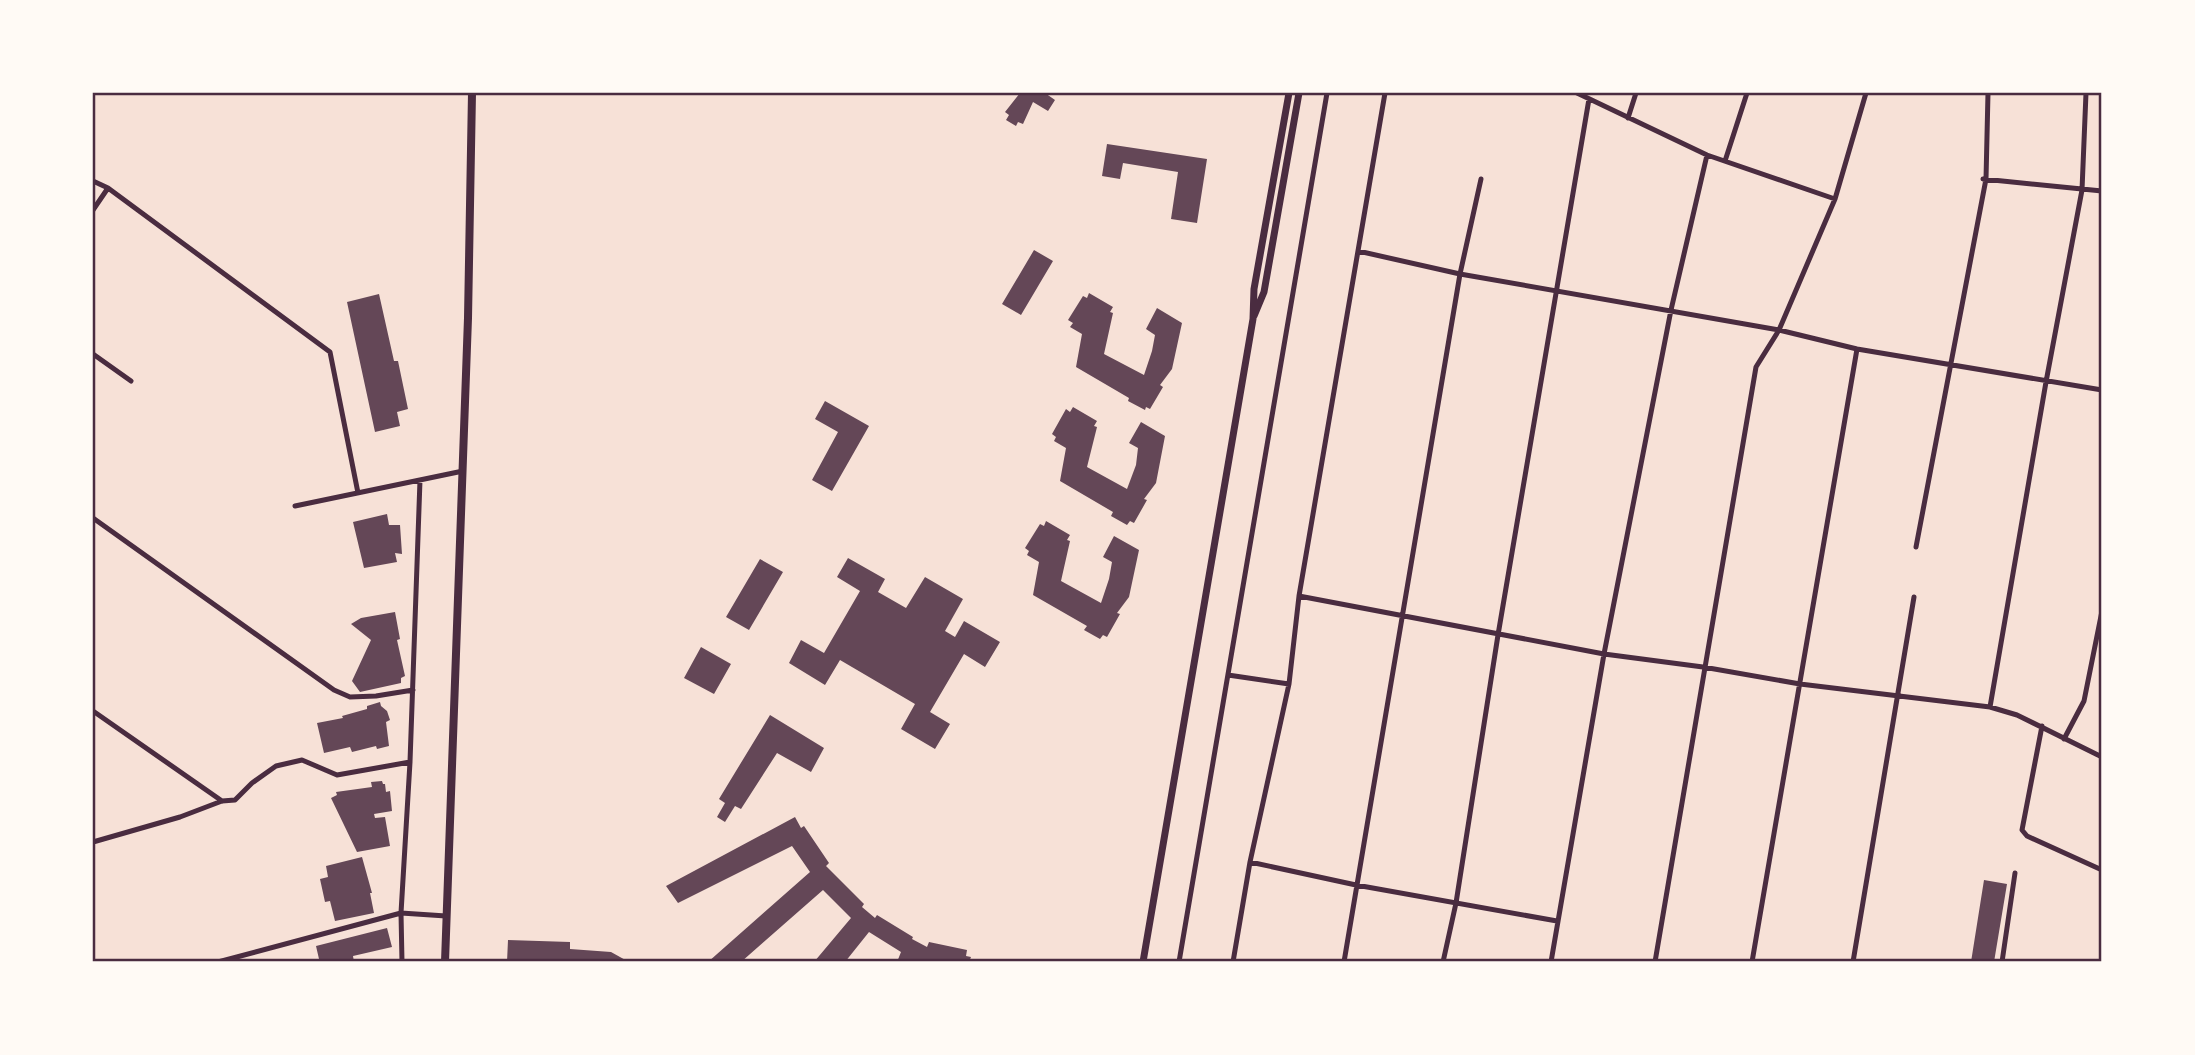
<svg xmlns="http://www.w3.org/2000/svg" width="2195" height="1055" viewBox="0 0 2195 1055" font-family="'Fira Sans Condensed',sans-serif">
  <rect width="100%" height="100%" fill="#f7e1d7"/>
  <path fill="#644757" d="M1020,93h25l10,7 -7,11 -15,-9 -10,22 -5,-2 -2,4 -10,-6 3,-5 -4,-3z
    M1107,144l100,15 -10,64 -26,-4 7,-47 -55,-9 -3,16 -18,-3z
    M1034,250l19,11 -32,54 -19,-11z
    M1089,293l24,14 -3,5 3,1 -9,41 40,21 8,-24 3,-16 -9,-6 11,-21 25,15 -10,46 -12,16 3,2 -13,22 -4,-2 -1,3 -17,-9 1,-3 -53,-31 6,-33 -12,-7 3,-4 -5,-3 15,-24 4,2z
    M379,294l15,67h4l10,48 -11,3 3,14 -25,6 -28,-130z
    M825,401l44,25 -37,65 -20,-11 26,-48 -23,-13z
    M1073,407l24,14 -3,5 3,1 -10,40 40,22 9,-24 2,-17 -9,-5 12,-21 24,14 -9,47 -12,16 3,1 -13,23 -4,-2 -3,4 -16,-9 2,-4 -53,-31 6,-33 -12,-7 2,-4 -4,-3 14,-25 4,3z
    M387,514l2,11h11l2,29 -7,-1 2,9 -33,6 -11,-46z
    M1046,521l24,14 -3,5 3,1 -9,40 40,22 8,-24 3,-17 -9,-5 11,-21 25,14 -10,47 -12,16 3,1 -13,23 -4,-2 -3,4 -16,-9 3,-4 -54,-31 6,-33 -12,-7 2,-4 -4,-3 15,-24 4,2z
    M848,558l37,21 -7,13 28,16 19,-31 38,22 -18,32 10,6 9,-16 36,21 -15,25 -21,-13 -34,58 20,12 -15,25 -34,-20 14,-25 -75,-44 -15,25 -36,-22 12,-23 23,13 36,-62 -23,-14z
    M760,559l23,13 -34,58 -23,-13z
    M395,612l5,27 -3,1 8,36 -4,2v5l-41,9 -8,-11 19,-41 -20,-16 10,-6z
    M701,647l30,17 -17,30 -30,-16z
    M380,702l1,4 6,5 3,9 -4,2 3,24 -12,3 -1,-3 -24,6 -2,-5 -26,6 -7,-30 26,-5 -1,-2 25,-7v-3z
    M770,715l54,33 -13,24 -34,-19 -36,56 -6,-3 -10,16 -8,-5 8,-14 -6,-4z
    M382,781l1,3h2l1,8 4,-1 2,20 -18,3 1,4 10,-1 5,29 -33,6 -26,-54 6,-3 -1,-3 36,-5 -1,-5z
    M795,817l6,11 3,-2 25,37 -3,3 38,38 -2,3 13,11 2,-3 36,22 -1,2 15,8 2,-5 38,8 -1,6 5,1 -2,5h-72l4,-10 -32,-20 -24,30h-31l37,-44 -28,-28 -82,72h-33l102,-90 -18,-26 -114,57 -12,-17z
    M362,857l10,36h-2l4,20 -39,8 -5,-20 -5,1 -5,-23 8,-2 -2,-11z
    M1984,880l23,4 -13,78h-23z
    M387,928l5,19 -39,9 1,6h-46l11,-3 -3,-13z
    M508,940l62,2v7l41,3 18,10h-122z"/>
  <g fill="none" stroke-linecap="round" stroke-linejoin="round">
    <path stroke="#4a2c40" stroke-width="5" d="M1577,93l130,62 128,44
      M1628,118l8,-25
      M1725,161l22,-68
      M1983,179l119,12
      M93,181l15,7 222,164 28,141
      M93,210l15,-22
      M1358,251l102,23 319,56 78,19 245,41
      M93,354l38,27
      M295,506l168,-35
      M93,518l241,172 16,7 26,-1 37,-6
      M1916,547l70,-368 2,-86
      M1299,596l305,58 99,13 97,17 190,23 27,8 85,42
      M1228,675l61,9
      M1990,707l56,-325 36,-192 4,-97
      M93,711l129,90
      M2042,726l-20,104 5,6 75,34
      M2064,739l20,-38 18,-90
      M93,842l87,-25 42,-16 13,-1 17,-17 24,-17 26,-6 35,15 73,-13
      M1250,862l106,23 201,36
      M218,962l183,-49 45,3
      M402,962l-1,-49 9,-151 10,-282
      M1179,962l148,-869
      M1233,962l17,-100 39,-178 10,-88 86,-503
      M1344,962l116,-688 21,-95
      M1443,962l13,-59 42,-268 91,-536
      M1551,962l53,-308 67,-344 36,-155
      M1655,962l101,-595 23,-37 56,-131 31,-106
      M1752,962l105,-613
      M1853,962l61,-365
      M2002,962l13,-89"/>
    <path stroke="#4a2c40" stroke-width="7" d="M1254,316l10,-24 35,-199
      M1143,962l110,-643 1,-30 35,-196"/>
    <path stroke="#4a2c40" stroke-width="8" d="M445,962l23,-644 4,-225"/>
  </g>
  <rect width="2195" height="1055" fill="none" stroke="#fffaf5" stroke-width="189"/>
  <rect x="94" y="94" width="2006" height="866" fill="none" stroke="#4a2c40" stroke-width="2.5"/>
</svg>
